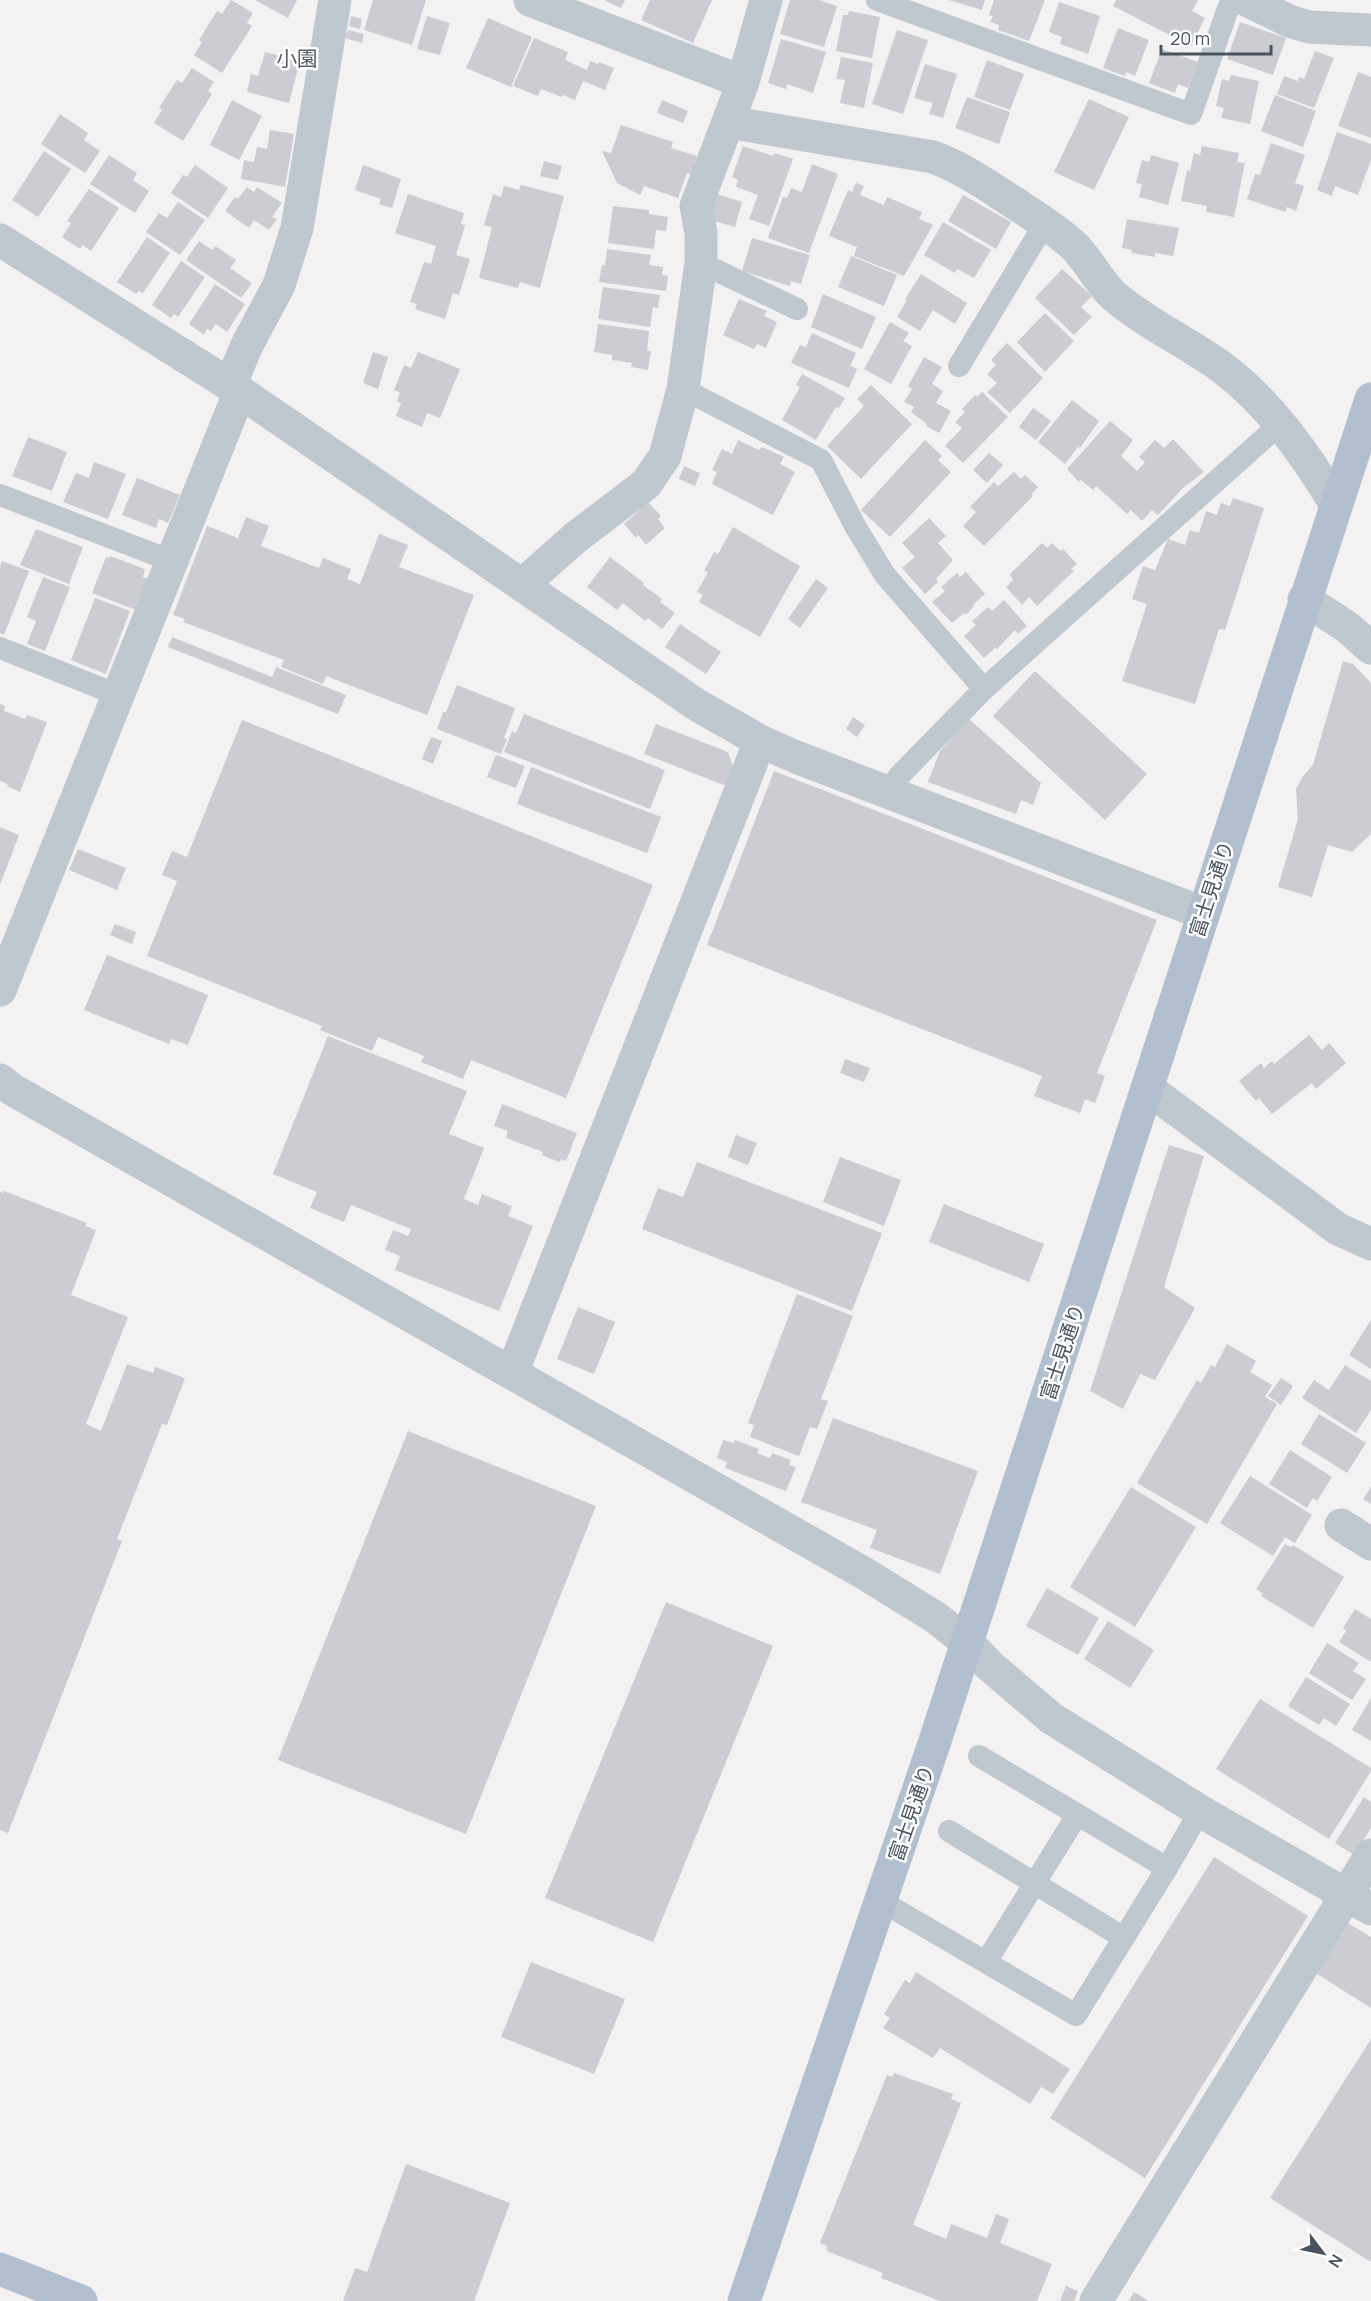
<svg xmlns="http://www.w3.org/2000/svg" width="1371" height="2301" viewBox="0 0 1371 2301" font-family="Manrope,'Noto Sans JP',sans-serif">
  <rect width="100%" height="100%" fill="#f3f1f1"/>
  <path fill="#cbcdd3" d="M231,0l22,13 -6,10 5,3 -30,47 -28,-18 8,-13 -3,-2 18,-29 5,3z
    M255,0h42l-9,18z
    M373,0h53l-14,45 -48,-15z
    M604,0h21l-4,8z
    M650,0h62l-19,43 -52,-23z
    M790,0h29l18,6 -13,41 -44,-13z
    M949,0h36l-3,10z
    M994,0h51l-16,41 -31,-11 1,-5 -9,-3 3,-6 -4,-1z
    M1116,0h82l-6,11 13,7 -14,28 -78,-40z
    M1059,2l41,14 -12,38 -28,-10 2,-7 -13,-5z
    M849,11l31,6 -8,41 -36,-7 7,-36h5z
    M351,16l11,3 -2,10 -11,-3z
    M427,16l23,7 -10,32 -23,-6z
    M488,18l44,19 -21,50 -45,-19z
    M1240,22l46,16 -13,37 -46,-16z
    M1118,28l31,12 -14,36 -9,-4 -1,4 -22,-8z
    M348,30l16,4 -2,9 -17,-5z
    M897,30l31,10 -25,74 -31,-10z
    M534,38l34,14 -3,8 22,10 3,-9 8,3 1,-2 15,6 -9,22 -22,-9 -8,19 -12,-5 -1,2 -21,-8 -3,7 -25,-10z
    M781,39l45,13 -13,41 -26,-9 -1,5 -18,-6z
    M1162,49l36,13 -10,26 -10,-4 -3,9 -26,-10z
    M1315,51l19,7 -20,50 -37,-14 7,-18 14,5 1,-4 5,2z
    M265,52l35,9 -11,42 -42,-11 4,-18 7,2z
    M841,57l32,6 -9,45 -24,-5 5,-23 -9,-1z
    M987,60l37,14 -14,36 -36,-13z
    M925,64l32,10 -14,44 -14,-4 4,-11 -19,-5z
    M192,68l22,14 -6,9 4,3 -29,47 -29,-18 8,-13 -3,-2 18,-28 5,3z
    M1358,72l13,5v61l-33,-12z
    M1231,75l28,6 -9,43 -29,-6 3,-10 -8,-2 6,-27 7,2z
    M1275,95l41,16 -13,36 -42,-16z
    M967,97l43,15 -11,32 -44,-16z
    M1089,99l40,18 -35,73 -40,-18z
    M232,100l30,16 -23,44 -29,-15z
    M662,100l26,11 -5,12 -26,-10z
    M60,114l28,19 -4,7 16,11 -15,22 -44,-29z
    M621,125l52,17 -2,6 26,8 -6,19 -4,-2 -9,25 -34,-12 -4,9 -23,-12 -15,-32 9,2z
    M270,130l24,4 -9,53 -44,-8 3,-19 10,2 3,-15 10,2z
    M1337,132l34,12v16l-13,35 -23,-9 -3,10 -15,-6z
    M1271,143l34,12 -10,28 9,3 -8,25 -9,-4 -2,5 -38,-13 8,-25 5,1z
    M743,146l30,10 2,-3 18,6 -24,67 -20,-7 9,-24 -22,-8 2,-7 -6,-3z
    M1202,146l37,7 -2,9 8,1 -11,54 -28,-5 1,-6 -26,-5 6,-31 3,1 4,-18 6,2z
    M44,151l27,18 -33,48 -26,-17z
    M109,155l28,18 -4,7 16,11 -14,22 -45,-29z
    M1151,155l28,8 -11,42 -29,-8 3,-13 -6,-1 6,-23 7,2z
    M544,161l18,5 -4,14 -18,-4z
    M812,164l26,10 -29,79 -41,-15 15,-41 4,1 4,-10 11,4z
    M195,165l33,23 -20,30 -37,-25 12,-18 4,2z
    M363,165l38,14 -9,29 -13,-4 2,-5 -26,-9z
    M856,183l8,3 -4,9 24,10 3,-8 35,15 -3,7 14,6 -29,51 -50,-20 3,-9 -28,-11 19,-46 4,2z
    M521,185l43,11 -24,92 -20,-6 -2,6 -39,-10 13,-51 -8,-2 9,-31 8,3 3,-11 15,4z
    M247,187l7,5 3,-5 25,16 -10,14 5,2 -8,11 -15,-10 -5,8 -24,-17 10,-14 3,2z
    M89,189l30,19 -28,43 -8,-6 -3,4 -18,-12 9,-14 -4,-2z
    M713,193l29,9 -7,25 -24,-7z
    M408,194l56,19 -3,11 4,1 -9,30 14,4 -11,36 -6,-2 -8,26 -30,-10 2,-5 -7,-2 14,-40 7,2 5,-18 -41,-13z
    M963,195l48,27 -15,27 -48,-28z
    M178,202l27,18 -25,35 -34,-23 13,-19 8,5z
    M613,206l36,4v4l19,3 -2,14 -10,-1 -2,19 -46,-6z
    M1127,219l52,9 -6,28 -18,-3v4l-24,-4 1,-3 -10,-2z
    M943,222l48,28 -17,28 -17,-9 -2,4 -31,-18z
    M147,237l23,16 -27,40 -4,-2 -3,3 -19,-12z
    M752,238l58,17 -9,29 -10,-3 -1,5 -48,-15z
    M199,241l13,9 3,-4 21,14 -6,8 22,15 -11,15 -55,-38z
    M607,249l44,6 -2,10 14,2 -1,8 6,1 -2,15 -67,-9 3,-17 3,1z
    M851,256l46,19 -13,31 -46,-19z
    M181,261l24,16 -27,40 -4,-3 -3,4 -19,-13z
    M1062,269l30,27 -11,11 11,10 -18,18 -39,-37z
    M921,274l46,29 -12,21 -22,-14 -13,21 -23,-14 10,-17 -2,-1z
    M215,284l30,20 -18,28 -11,-8 -5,7 -4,-2 -3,6 -15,-11z
    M603,287l57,8 -2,13 -5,-1 -3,20 -52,-8z
    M823,294l53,23 -14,32 -51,-22z
    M739,299l28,12 -3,5 13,6 -11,26 -9,-4 -3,5 -31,-14z
    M1045,313l29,28 -29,31 -28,-30z
    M890,322l19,11 -6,8 9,5 -21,38 -27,-15z
    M598,324l51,7 -2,20h4l-3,19 -17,-3 1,-4 -20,-3v-5l-18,-3z
    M812,333l44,20 -6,13 7,3 -8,19 -58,-25 9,-18 6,2z
    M1007,343l36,35 -33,35 -23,-21 10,-9 -10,-9 9,-9 -5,-5z
    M373,352l15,5 -10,32 -15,-6z
    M418,352l42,17 -20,49 -13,-5 -5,14 -26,-11 5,-13 -4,-2 3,-8 -6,-3 10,-25 7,3z
    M924,357l18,10 -10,17 11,7 -7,12 15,8 -12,22 -13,-7 1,-2 -16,-12 3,-5 -10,-5 8,-13 -4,-3z
    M802,374l43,24 -6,10 -3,-1 -20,33 -34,-20 18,-33 -4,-2z
    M871,385l41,39 -51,55 -34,-33 37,-40 -7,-7z
    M982,392l26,25 -45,46 -18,-17 17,-18 -7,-6 10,-10 -3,-3 13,-14 2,2z
    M1072,400l27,21 -19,27 -2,-1 -13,17 -27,-22z
    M1033,408l18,13 -15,19 -17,-13z
    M1110,421l23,19 -12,16 16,15 8,-9 -6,-5 16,-17 9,8 9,-9 31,33 -21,16 -25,27 -6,-5 -10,11 -11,-11 -4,4 -31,-28 -3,4 -12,-10 -2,2 -12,-13z
    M28,437l39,15 -15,39 -40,-15z
    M738,440l21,10 3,-3 22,10 -4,7 15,8 -22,43 -61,-31 5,-12 -5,-2 10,-21 10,5z
    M925,440l17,16 -4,4 13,12 -61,65 -29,-27z
    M989,453l14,12 -16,18 -14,-13z
    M94,462l32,12 -18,45 -45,-17 13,-29 13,5z
    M684,466l16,7 -5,13 -16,-7z
    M1014,472l7,7 4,-4 13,12 -7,8 2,1 -49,50 -21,-20 13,-14 -6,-5 24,-25 4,4z
    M137,478l43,17 -12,28 -9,-4 -3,9 -34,-13z
    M1233,498l31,10 -39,122 -6,-1 -24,75 -73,-23 25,-77 -15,-5 11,-33 12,4 13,-31 17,6 5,-15 9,3 7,-22 11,4 4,-12 9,3z
    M648,502l13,14 -3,3 7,9 -19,17 -8,-10 -2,3 -12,-14z
    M246,517l23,9 -8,20 58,22 4,-10 28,11 -4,10 13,5 19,-50 29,11 -9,22 75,28 -47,120 -101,-39 -3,8 -42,-17 3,-7 -101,-38 2,-3 -12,-4 34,-89 31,12z
    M929,518l17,18 -8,7 15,17 -17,19 2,3 -13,12 -23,-26 13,-11 -13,-14z
    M733,527l67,39 -40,71 -61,-35 4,-7 -6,-3 11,-20 -4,-1 10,-19 4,2z
    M36,529l47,18 -14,37 -49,-19z
    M1042,543l5,5 5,-5 8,8 3,-2 14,15 -6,5 3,2 -37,35 -8,-9 -7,8 -16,-18 7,-7 -3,-6z
    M110,556l35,13 -2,8 10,4 -12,31 -49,-19 14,-36 3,1z
    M610,557l34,26 -1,2 19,14 -2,3 15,11 -13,16 -14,-11 -3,3 -22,-18 -6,7 -30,-23z
    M2,561l27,10 -25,64 -4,-2v-66z
    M966,572l19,22 -12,11 1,1 -8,9 -2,-2 -12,10 -20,-21 13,-11 -4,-4 16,-14 3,4z
    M43,577l27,10 -25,64 -18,-7 9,-23 -9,-4z
    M816,579l12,9 -28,40 -12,-9z
    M95,598l35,13 -24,63 -35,-14z
    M1004,600l23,26 -9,8 -3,-4 -18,19 -2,-1 -11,10 -20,-22 12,-11 -4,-4 16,-14 4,4z
    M680,624l41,28 -15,22 -41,-27z
    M172,637l100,40 4,-10 70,28 -8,19 -170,-67z
    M1343,661l10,3 18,19v151l-19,18 -24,-7 -16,52 -34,-10 20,-68 -2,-30 7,-13 10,-11z
    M1035,671l112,103 -42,46 -112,-104z
    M457,685l58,23 -11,30 3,1 -6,15 -64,-25 6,-17h3z
    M0,704l5,2 -1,5 21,8 2,-4 20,7 -27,70 -13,-6 1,-2 -8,-3z
    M524,714l141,56 -15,39 -146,-57 8,-21 4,2z
    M853,717l12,8 -8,12 -11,-8z
    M969,719l72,64 -8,22 -12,-5 -5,14 -88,-32 12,-31z
    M242,720l411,165 -87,213 -95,-38 -8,19 -42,-17 3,-6 -46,-19 -6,14 -52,-21 2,-4 -175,-70 30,-75 -15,-6 10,-24 15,6z
    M656,724l72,28 7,20 -6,15 -85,-33z
    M431,737l11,4 -9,23 -11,-5z
    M496,755l29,11 -9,22 -29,-11z
    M531,767l130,50 -14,36 -130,-49z
    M774,771l383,149 -60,153 8,3 -10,27 -10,-4 -5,14 -46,-17 8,-20 -335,-131z
    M0,827l19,8 -19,50z
    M78,849l48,19 -9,22 -48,-20z
    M115,924l21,8 -4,12 -22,-9z
    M107,955l101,40 -20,50 -17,-6 -2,5 -85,-34z
    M1309,1035l13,15 7,-7 17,20 -30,26 -4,-6 -40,31 -13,-16 -3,3 -17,-20 22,-18 3,5 8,-7 2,3z
    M328,1036l139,55 -18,43 35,14 -20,51 14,6 4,-11 30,12 -4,10 25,10 -34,85 -104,-41 5,-14 -15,-6 8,-20 15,6 3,-7 -60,-24 -7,17 -34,-14 7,-16 -44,-18z
    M845,1059l25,9 -6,14 -24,-9z
    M502,1104l75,29 -11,28 -5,-2 -2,3 -17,-7 1,-3 -37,-14 2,-7 -14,-5z
    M736,1135l21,8 -9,22 -20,-8z
    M1169,1145l35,11 -40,131 31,21 -40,72 -15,-6 -17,35 -33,-18z
    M840,1157l61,23 -17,46 -61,-24z
    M697,1162l185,71 -30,78 -210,-82 16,-41 25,9z
    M4,1191l83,32 -2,3 11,4 -25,65 57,22 -42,107 15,7 26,-67 26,9 2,-6 30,11 -18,47 -5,-1 -45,115 5,2 -114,292 -8,-3v-638l3,1z
    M944,1204l100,40 -15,38 -100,-40z
    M797,1294l56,22 -32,83 7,2 -11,28 -7,-2 -11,29 -49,-19 4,-12 -6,-2z
    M578,1307l37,15 -21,52 -37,-15z
    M1371,1320v49l-22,-14z
    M1227,1344l29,17 -6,11 22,13 -7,12 12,7 -70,120 -70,-41 60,-103 4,3 10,-18 4,2z
    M1345,1365l26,16v29l-15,23 -54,-35 12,-18 15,10z
    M1281,1378l12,8 -12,19 -13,-9z
    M1319,1414l47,29 -19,30 -46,-29z
    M833,1418l145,53 -38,103 -70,-26 7,-18 -76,-28z
    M408,1431l188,75 -130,328 -188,-74z
    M723,1440l11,3 1,-3 24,9 -2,4 13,5 2,-5 19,7 -2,5 7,2 -10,24 -61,-23 2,-6 -10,-4z
    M1290,1450l42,27 -15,24 -4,-3 -6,10 -38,-24z
    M1250,1476l62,39 -17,28 -10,-6 -12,19 -53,-33z
    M1131,1487l65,40 -61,100 -65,-40z
    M1371,1487v17l-8,-5z
    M1285,1544l6,3 2,-2 51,32 -31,51 -52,-32 2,-2 -7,-5z
    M1047,1588l52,30 -21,37 -52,-29z
    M666,1602l107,44 -120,296 -108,-44z
    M1355,1609l16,10v43l-32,-20 7,-11 -3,-3z
    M1108,1621l46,29 -24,38 -46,-29z
    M1327,1643l32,20 -6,8 13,8 -14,21 -43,-27z
    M1306,1677l44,27 -14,22 -12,-8 -5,7 -31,-19z
    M1371,1698v43l-19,-11z
    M1260,1699l111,69v3l-42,68 -113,-70z
    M1364,1797l7,5v26l-17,27 -19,-12z
    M1214,1857l94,59 -163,262 -95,-60z
    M1346,1922l25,15v71l-57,-36z
    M531,1962l94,37 -31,75 -93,-37z
    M916,1972l154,97 -17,25 -12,-7 -11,17 -90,-56 -7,10 -50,-30 7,-10 -6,-4 21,-34 5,3z
    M1371,2039v223l-101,-64z
    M894,2073l59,21 -2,5 10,4 -48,122 33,14 5,-15 36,14 9,-24 13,5 -9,24 52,21 -15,37h-97l-59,-23 2,-5 -54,-21 -3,-3 1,-3 -7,-3 67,-168 6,2z
    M406,2164l104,39 -36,98h-131l12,-33 12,4z
    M1066,2286l12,5 -4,10h-14z
    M1134,2292l15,9h-20z"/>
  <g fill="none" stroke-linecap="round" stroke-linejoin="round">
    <path stroke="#bfc8cf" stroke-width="22" d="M877,0l314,114 40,-114
      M701,263l96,46
      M959,366l86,-143
      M683,389l138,71 34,66 30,49 99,114
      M0,495l172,66
      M0,648l118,47
      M886,793l13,-17 85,-87 296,-265
      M949,1831l175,107
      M1167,1868l33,-57
      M881,1901l195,114 91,-147 -188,-112
      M986,1962l91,-147"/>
    <path stroke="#bfc8cf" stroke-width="33" d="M530,0l213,82 23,-82
      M1246,0l43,21 20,6 62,3
      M743,82l-15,40 205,35c30,11 55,29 83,47 20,13 41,26 58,42 15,15 25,36 40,50 34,29 75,47 110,73 47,36 82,86 112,136
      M230,385l17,-40 32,-60 18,-57 38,-228
      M522,585l53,-47 71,-54 19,-28 18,-67 18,-126v-30l-5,-27 32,-84
      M1304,599l43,28 24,21
      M0,990l240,-599
      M1147,1088l191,141 33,15
      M512,1373l248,-632
      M1341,1525l30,19
      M968,1643l22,23 61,52 149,93 171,98
      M1096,2301l275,-446"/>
    <path stroke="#bfc8cf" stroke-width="33" d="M0,240l230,145 467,320 63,36 36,16 407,156
      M0,1080l13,10 849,482 73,45 33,26"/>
    <path stroke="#b1bfce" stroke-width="33" d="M0,2269l81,32
      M744,2301l190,-557 437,-1345"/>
  </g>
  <g text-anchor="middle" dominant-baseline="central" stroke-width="5" stroke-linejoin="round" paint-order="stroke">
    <g font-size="20" fill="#49535e" stroke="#fff">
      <text transform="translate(1211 889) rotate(-72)">富士見通り</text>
      <text transform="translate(1062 1352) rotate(-72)">富士見通り</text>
      <text transform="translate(911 1813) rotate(-71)">富士見通り</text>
    </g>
    <g font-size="21" fill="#5d6165" stroke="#fff">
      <text x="297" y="58">小園</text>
    </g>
  </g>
  <g transform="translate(1323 2253) rotate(122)" stroke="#ffffff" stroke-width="4.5" paint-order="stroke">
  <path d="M0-4.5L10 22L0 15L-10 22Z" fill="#49535e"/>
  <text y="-9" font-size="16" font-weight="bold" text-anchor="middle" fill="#49535e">N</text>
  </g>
  <path d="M1161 45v9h110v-9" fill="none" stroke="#49535e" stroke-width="3"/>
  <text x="1170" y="45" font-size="18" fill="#49535e" stroke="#ffffff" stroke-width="4.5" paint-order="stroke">20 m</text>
</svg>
